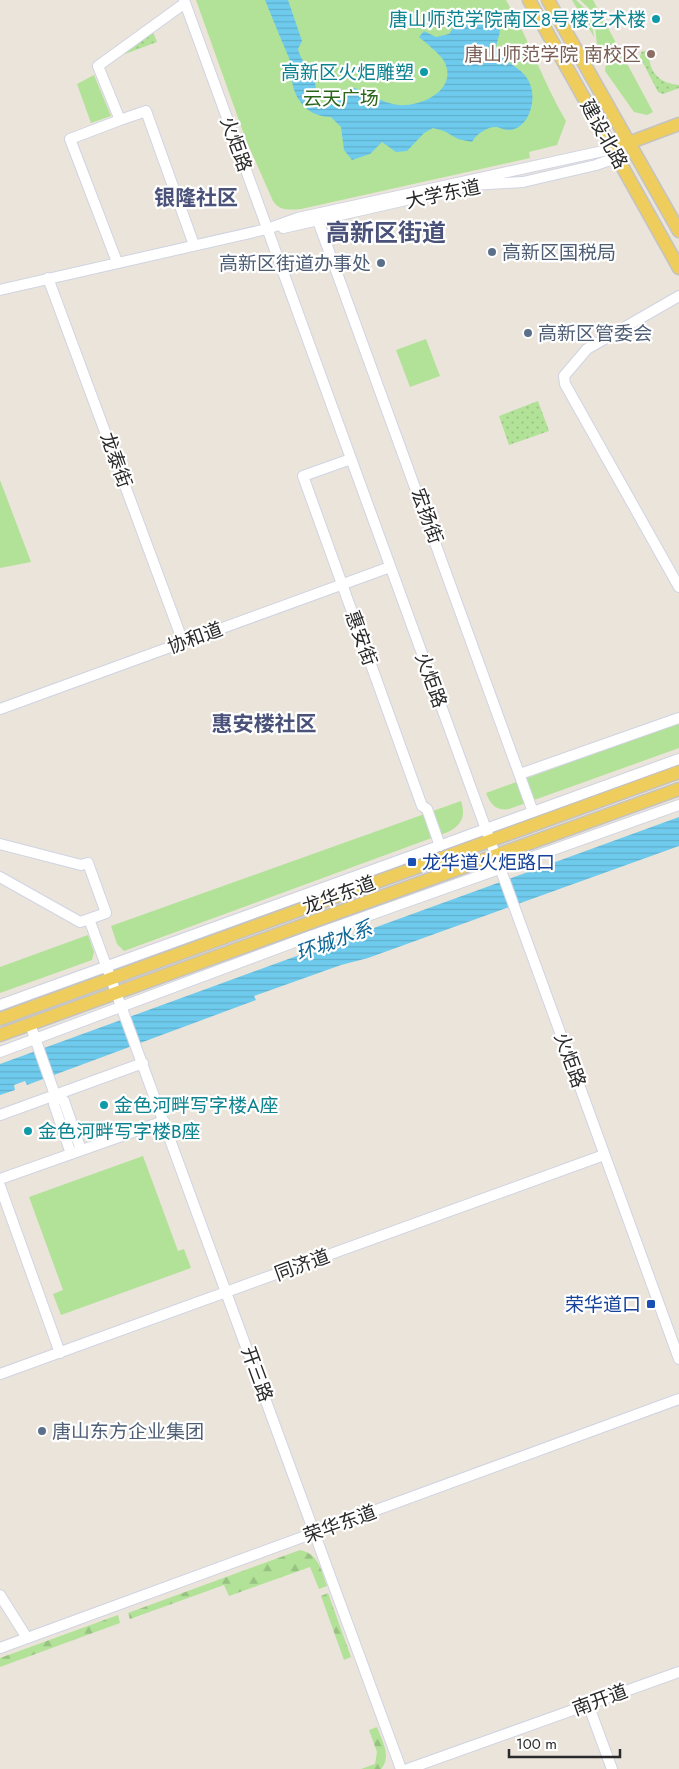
<svg xmlns="http://www.w3.org/2000/svg" width="679" height="1769" viewBox="0 0 679 1769" font-family="Jost,'Noto Sans SC',sans-serif">
  <defs>
    <pattern id="grass-dots" width="8" height="8" patternUnits="userSpaceOnUse" patternTransform="scale(1.25)"><rect width="8" height="8" fill="#b1e297"/><path d="M2 2h.1M6 6h.1" fill="none" stroke="#98c282" stroke-width="1.8" stroke-linecap="round"/></pattern>
    <pattern id="forest-firs" width="22" height="20" patternUnits="userSpaceOnUse" patternTransform="scale(1.25)"><rect width="22" height="20" fill="#b1e297"/><path d="M5 1l3.5 6h-7zM16 11l3.5 6h-7z" fill="#98c282"/></pattern>
    <pattern id="water-rules" width="6" height="5" patternUnits="userSpaceOnUse" patternTransform="scale(1.25)"><rect width="6" height="5" fill="#6ecbed"/><path d="M0 2.5h6" fill="none" stroke="#5faecb"/></pattern>
  </defs>
  <rect width="100%" height="100%" fill="#ebe4db"/>
  <path fill="url(#grass-dots)" d="M153,32l4,10 -56,21z
    M650,49c-4,21 9,35 29,36v3l-16,6 -5,-2 -18,-35 1,-5z
    M538,401l11,30 -40,14 -10,-29z"/>
  <path fill="url(#forest-firs)" d="M300,1550c19,4 21,20 27,36l-8,3 -9,-22 -81,29 -5,-11 -94,34 -2,-6z
    M328,1593l23,64 -7,3 -23,-64z
    M118,1615l2,8 -120,44v-9z
    M377,1727c5,14 15,29 4,42h-20l14,-5 2,-12 -8,-22z"/>
  <path fill="#b1e297" d="M196,0h310c23,39 37,82 60,121l-9,24 -28,7 1,6 -229,51c-11,1 -22,2 -28,-8l-27,-61z
    M572,0h4l14,13 4,24z
    M580,0h13l60,112 -6,3 -13,-3 -29,-41 1,-7 -9,-18 -3,-33z
    M94,75l17,41 -20,7 -14,-39z
    M426,339l14,37 -30,11 -14,-37z
    M0,480l31,82 -31,6z
    M679,723v25l-170,61c-13,2 -18,-4 -23,-16z
    M461,801c5,15 1,24 -13,31l-324,119 -7,-7 -6,-18z
    M88,935l6,17 -2,8 -92,33v-26z
    M143,1156l35,95 6,-2 7,19 -130,47 -8,-21 10,-4 -34,-93z"/>
  <path fill="url(#water-rules)" d="M265,0h23l14,41 -4,8c3,12 10,17 15,28 6,11 -2,20 10,27l10,-3 18,-14c16,4 30,16 47,18 24,2 61,-16 46,-44 -3,-6 -19,-19 -25,-24l5,-6 12,6 13,-3 7,-10 1,-7c17,-10 39,-16 43,12 0,7 -4,13 -4,20 10,17 30,18 35,38 5,16 -3,42 -22,43 -4,0 -8,-2 -12,-3 -9,-1 -21,7 -25,15l-14,-3 -14,-8 -11,-3 -9,5 -17,18 -11,1 -14,-10 -12,12 -18,6 -8,-10 -3,-23 -10,-10c-21,0 -36,-15 -39,-36 -1,-7 0,-16 -3,-23 -8,-19 -16,-38 -24,-58z
    M679,817v29l-311,112 -27,7 -87,31 2,4 -229,85 -2,-4 -11,4 1,5 -15,5v-31z"/>
  <g fill="none" stroke-linecap="round" stroke-linejoin="round">
    <g stroke="#d0d4e2" stroke-width="12">
      <path id="minor" d="M184,0l495,1359
        M185,3l-87,63 22,54 26,-9 48,134
        M318,221l215,591
        M283,228l189,-43 51,-3 73,-17 22,-8
        M117,262l-47,-123 50,-19
        M48,278l135,364
        M0,290l267,-61 31,-11 314,-69
        M679,296l-92,53 -23,27 1,8 114,203
        M351,459l-48,17 119,330 5,3 13,37
        M0,709l390,-142
        M520,774l159,-56
        M0,844l81,21 7,-2 18,50 -17,6 312,850
        M0,877l80,45 9,-3
        M0,1005l679,-246
        M30,1024l25,71 -1,9 17,50
        M0,1052l308,-115 371,-132
        M55,1095l9,6 17,49
        M0,1115l143,-52
        M0,1179l164,-58
        M0,1186l60,167
        M0,1374l604,-219
        M0,1595l27,43
        M0,1648l679,-249
        M588,1704l24,65
        M408,1769l271,-97"/>
    </g>
    <g stroke="#c3c3c3" stroke-width="15">
      <path id="major" d="M529,0l150,268
        M548,0l131,231
        M623,145l56,-21
        M0,1019l679,-247
        M0,1035l679,-246"/>
    </g>
    <use href="#minor" stroke="#fff" stroke-width="10"/>
    <use href="#major" stroke="#efcd5c" stroke-width="12"/>
  </g>
  <g fill="#0f9aa8" stroke="#fff" stroke-width="2">
    <circle cx="656" cy="19" r="5"/>
    <circle cx="424" cy="72" r="5"/>
    <circle cx="104" cy="1105" r="5"/>
    <circle cx="28" cy="1131" r="5"/>
  </g>
  <circle fill="#8d6e63" stroke="#fff" stroke-width="2" cx="651" cy="54" r="5"/>
  <g fill="#5c6f8a" stroke="#fff" stroke-width="2">
    <circle cx="492" cy="252" r="5"/>
    <circle cx="381" cy="263" r="5"/>
    <circle cx="528" cy="333" r="5"/>
    <circle cx="42" cy="1431" r="5"/>
  </g>
  <g fill="#1a4fb4" stroke="#fff" stroke-width="2">
    <rect x="407" y="857" width="10" height="10" rx="2.5"/>
    <rect x="646" y="1299" width="10" height="10" rx="2.5"/>
  </g>
  <g text-anchor="middle" dominant-baseline="central" stroke-width="4.5" stroke-linejoin="round" paint-order="stroke">
    <g font-size="19" fill="#0d838f" stroke="#fff" text-anchor="end">
      <text x="646" y="19">唐山师范学院南区8号楼艺术楼</text>
      <text x="414" y="72">高新区火炬雕塑</text>
      <text x="114" y="1105" text-anchor="start">金色河畔写字楼A座</text>
      <text x="38" y="1131" text-anchor="start">金色河畔写字楼B座</text>
    </g>
    <g font-size="19" fill="#785e54" stroke="#fff" text-anchor="end">
      <text x="641" y="54">唐山师范学院 南校区</text>
    </g>
    <g font-size="19" fill="#2a651a" stroke="#fff">
      <text x="341" y="98">云天广场</text>
    </g>
    <g font-size="19" fill="#292929" stroke="#fff">
      <text transform="translate(604 134) rotate(61)">建设北路</text>
      <text transform="translate(236 144) rotate(70)">火炬路</text>
      <text transform="translate(443 194) rotate(-12)">大学东道</text>
      <text transform="translate(116 460) rotate(70)">龙泰街</text>
      <text transform="translate(427 516) rotate(70)">宏扬街</text>
      <text transform="translate(195 638) rotate(-20)">协和道</text>
      <text transform="translate(361 638) rotate(70)">惠安街</text>
      <text transform="translate(431 680) rotate(70)">火炬路</text>
      <text transform="translate(339 895) rotate(-20)">龙华东道</text>
      <text transform="translate(570 1060) rotate(70)">火炬路</text>
      <text transform="translate(302 1265) rotate(-20)">同济道</text>
      <text transform="translate(257 1374) rotate(70)">开三路</text>
      <text transform="translate(340 1524) rotate(-20)">荣华东道</text>
      <text transform="translate(600 1700) rotate(-20)">南开道</text>
    </g>
    <g font-size="19" fill="#4e5e75" stroke="#fff" text-anchor="start">
      <text x="502" y="252">高新区国税局</text>
      <text x="371" y="263" text-anchor="end">高新区街道办事处</text>
      <text x="538" y="333">高新区管委会</text>
      <text x="52" y="1431">唐山东方企业集团</text>
    </g>
    <g font-size="19" fill="#164399" stroke="#fff" text-anchor="start">
      <text x="422" y="862">龙华道火炬路口</text>
      <text x="641" y="1304" text-anchor="end">荣华道口</text>
    </g>
    <g font-size="20" font-style="italic" fill="#0e6898" stroke="#fff">
      <text transform="translate(334 941) rotate(-20)">环城水系</text>
    </g>
    <g font-size="21" font-weight="bold" fill="#4a5279" stroke="#fff">
      <text x="196" y="198">银隆社区</text>
      <text x="264" y="724">惠安楼社区</text>
    </g>
    <g font-size="24" font-weight="bold" fill="#4a5279" stroke="#fff">
      <text x="386" y="232">高新区街道</text>
    </g>
  </g>
  <path d="M509 1749v8h111v-8" fill="none" stroke="#292929" stroke-width="2.5"/>
  <text x="516" y="1749" font-size="15" fill="#292929" stroke="#ffffff" stroke-width="4" paint-order="stroke">100 m</text>
</svg>
